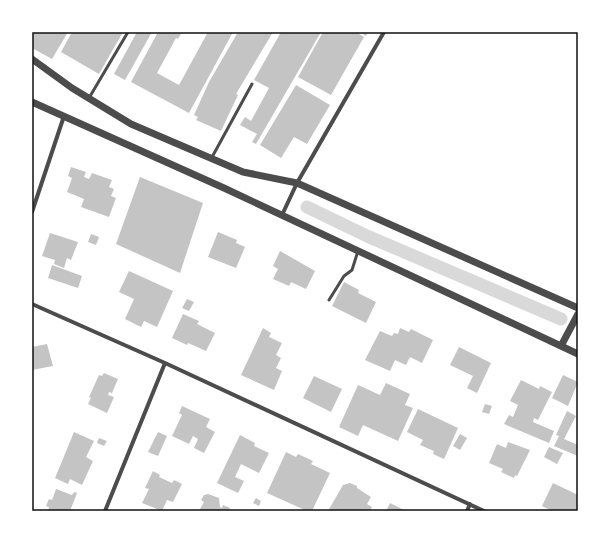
<svg xmlns="http://www.w3.org/2000/svg" width="610" height="543" viewBox="0 0 610 543" font-family="Lato,sans-serif">
  <rect width="100%" height="100%" fill="#fff"/>
  <g fill="none" stroke-linecap="round" stroke-linejoin="round">
    <path stroke="#d9d9d9" stroke-width="13" d="M307,207l60,29 194,83"/>
  </g>
  <path fill="#c4c4c4" d="M32,32h36l-16,27 -20,-11z
    M72,32h51l-24,42 -38,-22z
    M137,32h15l-27,48 -11,-6z
    M158,32h24l-4,7 -2,-1 -19,35 22,12 29,-53h25l-44,81 -58,-31z
    M238,32h35l-37,62 2,1 -17,36 -25,-11 2,-3 -4,-2 15,-33z
    M281,32h40l-65,112 -4,-2 5,-8 -17,-9 5,-8 6,4 18,-33 -15,-8z
    M323,32h33l8,5 -33,58 -33,-18z
    M360,32h8l-2,4z
    M296,85l34,20 -23,39 -13,-7 -13,21 -21,-13z
    M71,167l15,5 -2,5 5,2 3,-6 20,7 -3,7 5,2 -3,7 5,2 -7,19 -28,-10 3,-8 -17,-7 5,-14 -4,-2z
    M140,177l63,26 -23,70 -64,-29z
    M218,232l19,8 -1,3 9,4 -9,21 -28,-11z
    M50,233l28,9 -7,18 -4,-2 -3,10 -10,-4 1,-4 -13,-4z
    M91,234l8,3 -3,8 -8,-3z
    M280,251l35,20 -9,18 -15,-7 -2,4 -16,-7 5,-10 -5,-3z
    M52,265l30,11 -4,12 -30,-10z
    M129,271l44,20 -16,36 -13,-6 -3,6 -16,-8 9,-20 -15,-7z
    M344,282l15,8 -1,3 18,9 -10,21 -34,-17z
    M187,299l7,3 -5,9 -7,-3z
    M183,314l16,7 -2,3 18,9 -9,18 -18,-8 -1,2 -15,-7z
    M263,328l8,5 -2,4 13,6 -6,12 5,3 -5,10 6,3 -8,19 -33,-15z
    M400,328l9,4 2,-3 22,11 -11,23 -12,-6 -4,8 -11,-5 -5,11 -25,-11 15,-29 12,5 2,-3 4,1z
    M47,344l6,22 -21,4v-23z
    M459,347l32,16 -14,30 -10,-5 6,-12 -23,-11z
    M104,373l14,6 -6,14 -3,-1 -1,3 6,2 -7,16 -19,-9 3,-6 -2,-1 10,-22 3,1z
    M563,375l15,7 -10,24 -16,-8z
    M314,376l28,13 -11,23 -28,-14z
    M521,380l18,9 1,-3 12,6 -14,28 -4,-2 -1,4 21,9 -5,12 -45,-19 5,-9 4,2 5,-12 -8,-4z
    M386,383l24,11 -5,11 8,3 -15,33 -35,-16 -5,11 -19,-9 19,-42 22,10z
    M485,404l7,2 -3,8 -7,-2z
    M182,406l28,13 -4,8 9,5 -11,21 -10,-5 4,-9 -5,-3 -4,8 -17,-8 10,-21 -3,-2z
    M418,409l40,19 -14,31 -11,-5 1,-3 -14,-6 3,-5 -16,-8z
    M567,411l9,5 -12,23 14,6v11l-24,-10 5,-10 -3,-1z
    M74,432l20,9 -8,16 7,4 -11,24 -12,-6 -2,5 -13,-6z
    M158,432l9,4 -9,20 -10,-4z
    M460,434l7,4 -7,12 -7,-4z
    M240,435l15,8 -1,3 15,7 -10,20 -18,-9 -6,13 9,4 -6,12 -21,-10z
    M99,438l8,3 -3,5 -7,-3z
    M508,442l22,8 -13,26 -2,-1 -1,3 -13,-6 2,-3 -14,-6 8,-19 9,4z
    M549,447l14,6 -6,11 -13,-7z
    M286,452l10,5 2,-3 15,7 -2,3 19,9 -18,38h-5l-40,-18z
    M153,471l7,4 -1,2 13,6 2,-3 8,4 -9,18 -6,-2 -5,11 -20,-8 7,-14 -4,-1z
    M350,483l7,3v2l14,9 -4,7 5,3 -2,4h-42l15,-26z
    M553,483l25,12 -1,16h-25l-10,-5z
    M56,489l16,6 2,-3 3,1 -7,18h-22l1,-4 -3,-1 3,-7 3,1z
    M208,494l11,4 1,9 2,1 1,-3 7,3 -1,3h-30l5,-9 -3,-2 3,-5z
    M256,498l5,3 -2,5 -6,-3z
    M390,503l16,8h-20z"/>
  <g fill="none" stroke-linecap="round" stroke-linejoin="round">
    <path stroke="#4c4c4c" stroke-width="3" d="M89,98l39,-66
      M211,159l41,-75
      M329,300l15,-24 8,-6 6,-19"/>
    <path stroke="#4c4c4c" stroke-width="4" d="M32,212l32,-96
      M282,215l15,-32 87,-151
      M32,304l133,59 319,148
      M105,511l60,-148
      M467,511l3,-7"/>
    <path stroke="#4c4c4c" stroke-width="7" d="M32,59l40,29 59,36 112,48 54,11 281,125
      M32,102l192,86 354,166
      M561,346l17,-32"/>
  </g>
  <rect width="610" height="543" fill="none" stroke="#ffffff" stroke-width="66"/>
  <rect x="33" y="33" width="544" height="477" fill="none" stroke="#111" stroke-width="1.5"/>
</svg>
